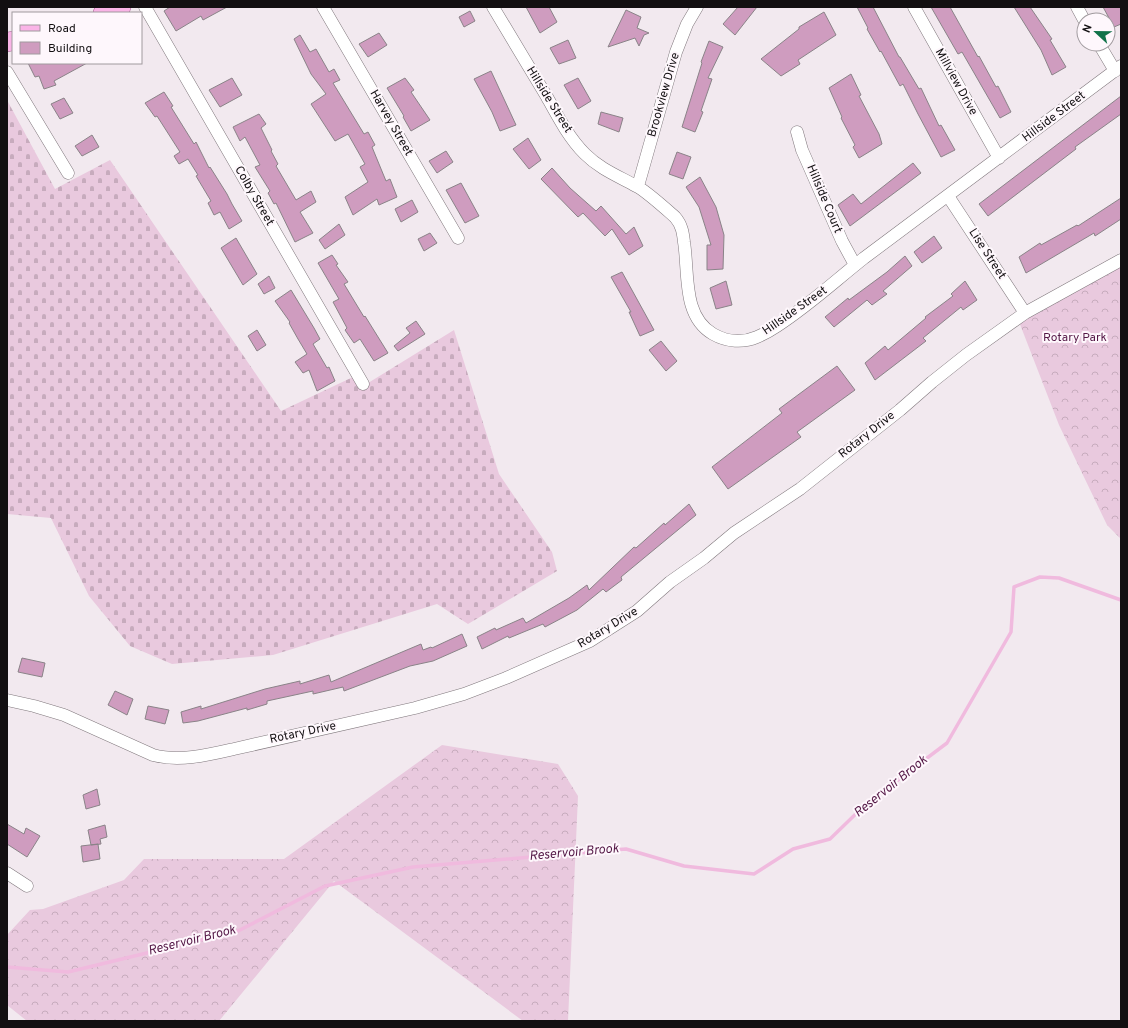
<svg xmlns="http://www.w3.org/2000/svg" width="1128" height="1028" viewBox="0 0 1128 1028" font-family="Overpass,sans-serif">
  <defs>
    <pattern id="forest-crowns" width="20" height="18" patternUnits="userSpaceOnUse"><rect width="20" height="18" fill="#e9c9de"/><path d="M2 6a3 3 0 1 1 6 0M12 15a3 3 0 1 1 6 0" fill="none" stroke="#c7abbd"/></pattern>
    <pattern id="cemetery-stones" width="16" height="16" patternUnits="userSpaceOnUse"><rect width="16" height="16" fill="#e9c9de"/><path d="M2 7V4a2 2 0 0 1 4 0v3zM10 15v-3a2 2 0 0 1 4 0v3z" fill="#c7abbd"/></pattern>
  </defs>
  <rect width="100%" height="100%" fill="#f2e9ef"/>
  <path fill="url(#forest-crowns)" d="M1121,266v273l-14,-14 -48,-100 -43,-111z
    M442,745l116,19 20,32 -10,225h-45l-189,-140 -115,140h-192l-20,-16v-70l23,-25 13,-1 81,-29 20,-21h140z"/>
  <path fill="url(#cemetery-stones)" d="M7,100l48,89 55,-29 171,251 72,-34 7,11 94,-58 45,144 53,78 5,19 -89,53 -31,-20 -164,51 -101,9 -42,-18 -41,-50 -38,-78 -44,-4z"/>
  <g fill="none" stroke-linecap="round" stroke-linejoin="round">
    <path stroke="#f0bade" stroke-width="3.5" d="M7,967l61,5 170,-41 87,-45 88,-19 213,-18 58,17 70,8 39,-25 37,-10 36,-35 81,-61 64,-111 3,-45 26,-10 19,1 62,22"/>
  </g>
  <path fill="#cf9cbf" stroke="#8a8388" d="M170,7h57l-24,13 -2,-4 -25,15 -12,-20z
    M526,7h23l8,15 -17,11z
    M738,7h19l-22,28 -12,-11z
    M857,7h16l26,50h1l19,32 2,-1 18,38 2,-1 14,25 -14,7 -23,-43 -15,-30 -3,2 -19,-35 -1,1 -13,-23 1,-1z
    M931,7h19l28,50 1,-1 17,31 2,-1 13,26 -11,6 -38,-66 -4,2z
    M1014,7h16l22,32 -2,1 16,27 -14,8 -11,-25z
    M1103,7h18v17l-7,3z
    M626,10l15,7 -4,11 12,5 -5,2 -5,11 -4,-8 -27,9z
    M470,11l5,10 -11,6 -5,-10z
    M824,12l12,23 -38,25 2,4 -19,12 -20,-17 38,-30v-2z
    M379,33l8,12 -19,12 -9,-13z
    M300,35l10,17 6,-3 13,23 5,-3 6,11 -7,3 31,51 4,-2 7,13 -3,2 14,34 4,-2 7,18 -18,8 -2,-6 -24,16 -8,-18 23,-15 -8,-15 5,-3 -17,-30 -13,7 -24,-37 15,-10 -15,-20 -17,-35z
    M568,40l8,18 -17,6 -9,-16z
    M709,41l14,6 -15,31 4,1 -11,32 2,1 -8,20 -13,-5 20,-64 -1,-1z
    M28,63h59l-33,18 2,4 -12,4 -5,-13 -4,1z
    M491,71l25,54 -16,6 -8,-19 -18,-33z
    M851,74l10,21 -2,1 20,38 3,10 -23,14 -6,-11 2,-2 -14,-27 1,-1 -13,-29z
    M232,78l10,17 -22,12 -11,-17z
    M405,78l9,12 -3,2 19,28 -19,11 -8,-14 1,-1 -17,-28z
    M578,78l13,23 -13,8 -14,-24z
    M164,92l9,14 -2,1 23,37 2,-2 13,26 1,-1 17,27 5,10 10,17 -13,8 -9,-17 -6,3 -6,-12 3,-2 -15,-25 2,-1 -10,-16 -9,5 -5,-8 6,-4 -23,-36 -2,1 -10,-14z
    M1121,96v18l-46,33 1,2 -88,67 -9,-12z
    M64,98l9,15 -13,6 -9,-15z
    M601,112l22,6 -4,14 -21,-8z
    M259,114l7,10 -5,4 11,22 -1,1 7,13 -2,2 20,34 15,-9 5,11 -16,10 13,21 -18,9 -19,-39 -2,1 -6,-11 2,-2 -15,-24 5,-2 -15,-28 -5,4 -7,-14z
    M92,135l7,12 -17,9 -7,-10z
    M528,138l13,22 -12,9 -16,-20z
    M446,151l7,11 -16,11 -8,-12z
    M677,152l14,5 -8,22 -14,-5z
    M913,163l8,10 -71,53 -12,-21 15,-11 8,10z
    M552,168l18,20 26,23 5,-5 25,28 8,-7 9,19 -14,9 -17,-26 -7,7 -22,-23 -5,4 -37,-38z
    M700,177l16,30 8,28 -1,34 -16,1v-25h4l-12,-38 -13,-20z
    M461,183l18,33 -14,7 -19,-33z
    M1121,198v21l-26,17 -1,-3 -68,40 -7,-16 21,-14 1,2 36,-20 1,1z
    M412,200l6,12 -17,10 -6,-13z
    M339,224l6,11 -20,14 -6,-9z
    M430,233l7,10 -13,8 -6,-12z
    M934,236l8,12 -20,15 -8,-11z
    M236,238l21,36 -14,11 -22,-37z
    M332,255l6,9 -2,1 12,17 -4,2 20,33 1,-1 23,37 -14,8 -14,-22 -6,4 -9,-13 2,-2 -14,-26 6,-3 -21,-36z
    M905,256l7,10 -29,25 4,3 -15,11 -5,-5 -33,27 -9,-10 23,-19 1,2 38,-28z
    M622,272l32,58 -14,6 -11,-24h2l-20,-35z
    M269,276l6,12 -11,6 -6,-10z
    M726,281l6,24 -16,4 -6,-21z
    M965,281l12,19 -14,10 -2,-3 -38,31 3,3 -51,39 -10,-17 20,-17 3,4 38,-32 -1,-1 28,-21 -2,-2z
    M291,290l23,38 6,11 -7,5 14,24 2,-1 6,14 -18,10 -8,-21 -6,3 -8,-11 12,-8 -9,-15 -9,-16 1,-1 -15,-21z
    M416,321l9,13 -27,17 -4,-5 16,-13 -4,-5z
    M257,330l9,15 -9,6 -9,-15z
    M661,341l16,20 -11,10 -17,-21z
    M837,366l18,24 -58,42 4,5 -73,52 -16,-22 70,-54 -3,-4z
    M689,504l7,11 -75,62 1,3 -16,12 -3,-3 -26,21 -32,17 -2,-3 -34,14 -1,-2 -26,13 -5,-12 18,-9 1,2 27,-12 3,5 43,-25 18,-13 2,5 45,-43 2,1 28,-25 1,2z
    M462,634l5,12 -34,15 -23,5 -66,25 -1,-4 -30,7v-3l-46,10v3l-20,6v-2l-49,13 -15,2 -2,-11 20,-6v3l64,-20 35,-8v3l29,-9 2,7 90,-38 2,6 8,-3 1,1z
    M22,658l23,5 -3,14 -24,-5z
    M115,691l18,8 -6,16 -19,-10z
    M148,706l21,4 -4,14 -20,-5z
    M97,789l3,16 -14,4 -3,-14z
    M7,824l17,10 2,-6 14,8 -13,21 -20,-13z
    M105,825l2,12 -7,2 1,5 -10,1 -3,-15z
    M98,844l2,15 -17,3 -2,-16z"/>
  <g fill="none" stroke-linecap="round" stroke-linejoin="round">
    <g stroke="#80787d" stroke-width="13">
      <path id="minor" d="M145,7l218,377
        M323,7l135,231
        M493,7c18,30 36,60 54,90 11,20 22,41 38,57 15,15 33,22 51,32 9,4 31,24 39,31 7,8 8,16 9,25 5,31 -2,74 29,92 14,8 30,9 44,3 7,-3 14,-7 20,-11 31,-20 58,-45 87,-68 86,-64 171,-128 257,-192
        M914,7l85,151
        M1077,7l7,13
        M1099,44l16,27
        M7,72l61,101
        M797,132l5,18 40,91 13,24
        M638,186l38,-134 11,-28 10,-17
        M948,196l77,117
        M7,700l27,6 30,9 89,40c26,7 55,0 81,-6l181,-41 49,-14 42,-16 84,-37 47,-30 33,-29 34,-24 30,-25 66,-44 100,-79 32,-28 34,-27 59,-42 96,-53
        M7,873l20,13"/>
    </g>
    <g stroke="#a75a92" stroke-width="20">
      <path id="primary" d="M103,13l18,-6
        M7,42l6,-1"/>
    </g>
    <use href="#minor" stroke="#fff" stroke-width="12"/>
    <use href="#primary" stroke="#fab4e7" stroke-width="19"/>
  </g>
  <g text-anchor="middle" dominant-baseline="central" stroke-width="4" stroke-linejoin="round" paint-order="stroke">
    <g font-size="12" fill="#120f11" stroke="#fef7fc">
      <text transform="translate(956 82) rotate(61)">Millview Drive</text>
      <text transform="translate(664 95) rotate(-74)">Brookview Drive</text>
      <text transform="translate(549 100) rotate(58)">Hillside Street</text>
      <text transform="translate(1054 117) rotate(-37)">Hillside Street</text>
      <text transform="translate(391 123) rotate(60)">Harvey Street</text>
      <text transform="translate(254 196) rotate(60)">Colby Street</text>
      <text transform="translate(824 199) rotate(67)">Hillside Court</text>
      <text transform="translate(987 254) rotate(57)">Lise Street</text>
      <text transform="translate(795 311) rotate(-35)">Hillside Street</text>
      <text transform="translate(867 435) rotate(-38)">Rotary Drive</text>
      <text transform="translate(608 628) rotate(-31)">Rotary Drive</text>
      <text transform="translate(303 733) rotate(-12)">Rotary Drive</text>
    </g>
    <g font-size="12" fill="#541746" stroke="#fef7fc">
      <text x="1075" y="338">Rotary Park</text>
    </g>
    <g font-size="13" font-style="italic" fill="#551947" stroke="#fef7fc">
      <text transform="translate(891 787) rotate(-39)">Reservoir Brook</text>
      <text transform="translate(574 853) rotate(-5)">Reservoir Brook</text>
      <text transform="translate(192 941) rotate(-14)">Reservoir Brook</text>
    </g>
  </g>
  <rect width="1128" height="1028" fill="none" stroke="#120f11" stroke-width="16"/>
  <rect x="12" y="12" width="130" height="52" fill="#fef7fc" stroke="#a09a9e"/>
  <rect x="20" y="25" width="20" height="6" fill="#fab4e7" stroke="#a09a9e"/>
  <text x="48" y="32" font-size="12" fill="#120f11">Road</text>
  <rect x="20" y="42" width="20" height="12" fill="#cf9cbf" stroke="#a09a9e"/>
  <text x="48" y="52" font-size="12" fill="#120f11">Building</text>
  <g transform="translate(1096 32) rotate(292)"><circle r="19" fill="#fef7fc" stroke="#a09a9e"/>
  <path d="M0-3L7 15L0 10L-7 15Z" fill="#107249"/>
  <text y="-6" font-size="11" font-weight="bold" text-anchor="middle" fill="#120f11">N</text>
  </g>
</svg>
